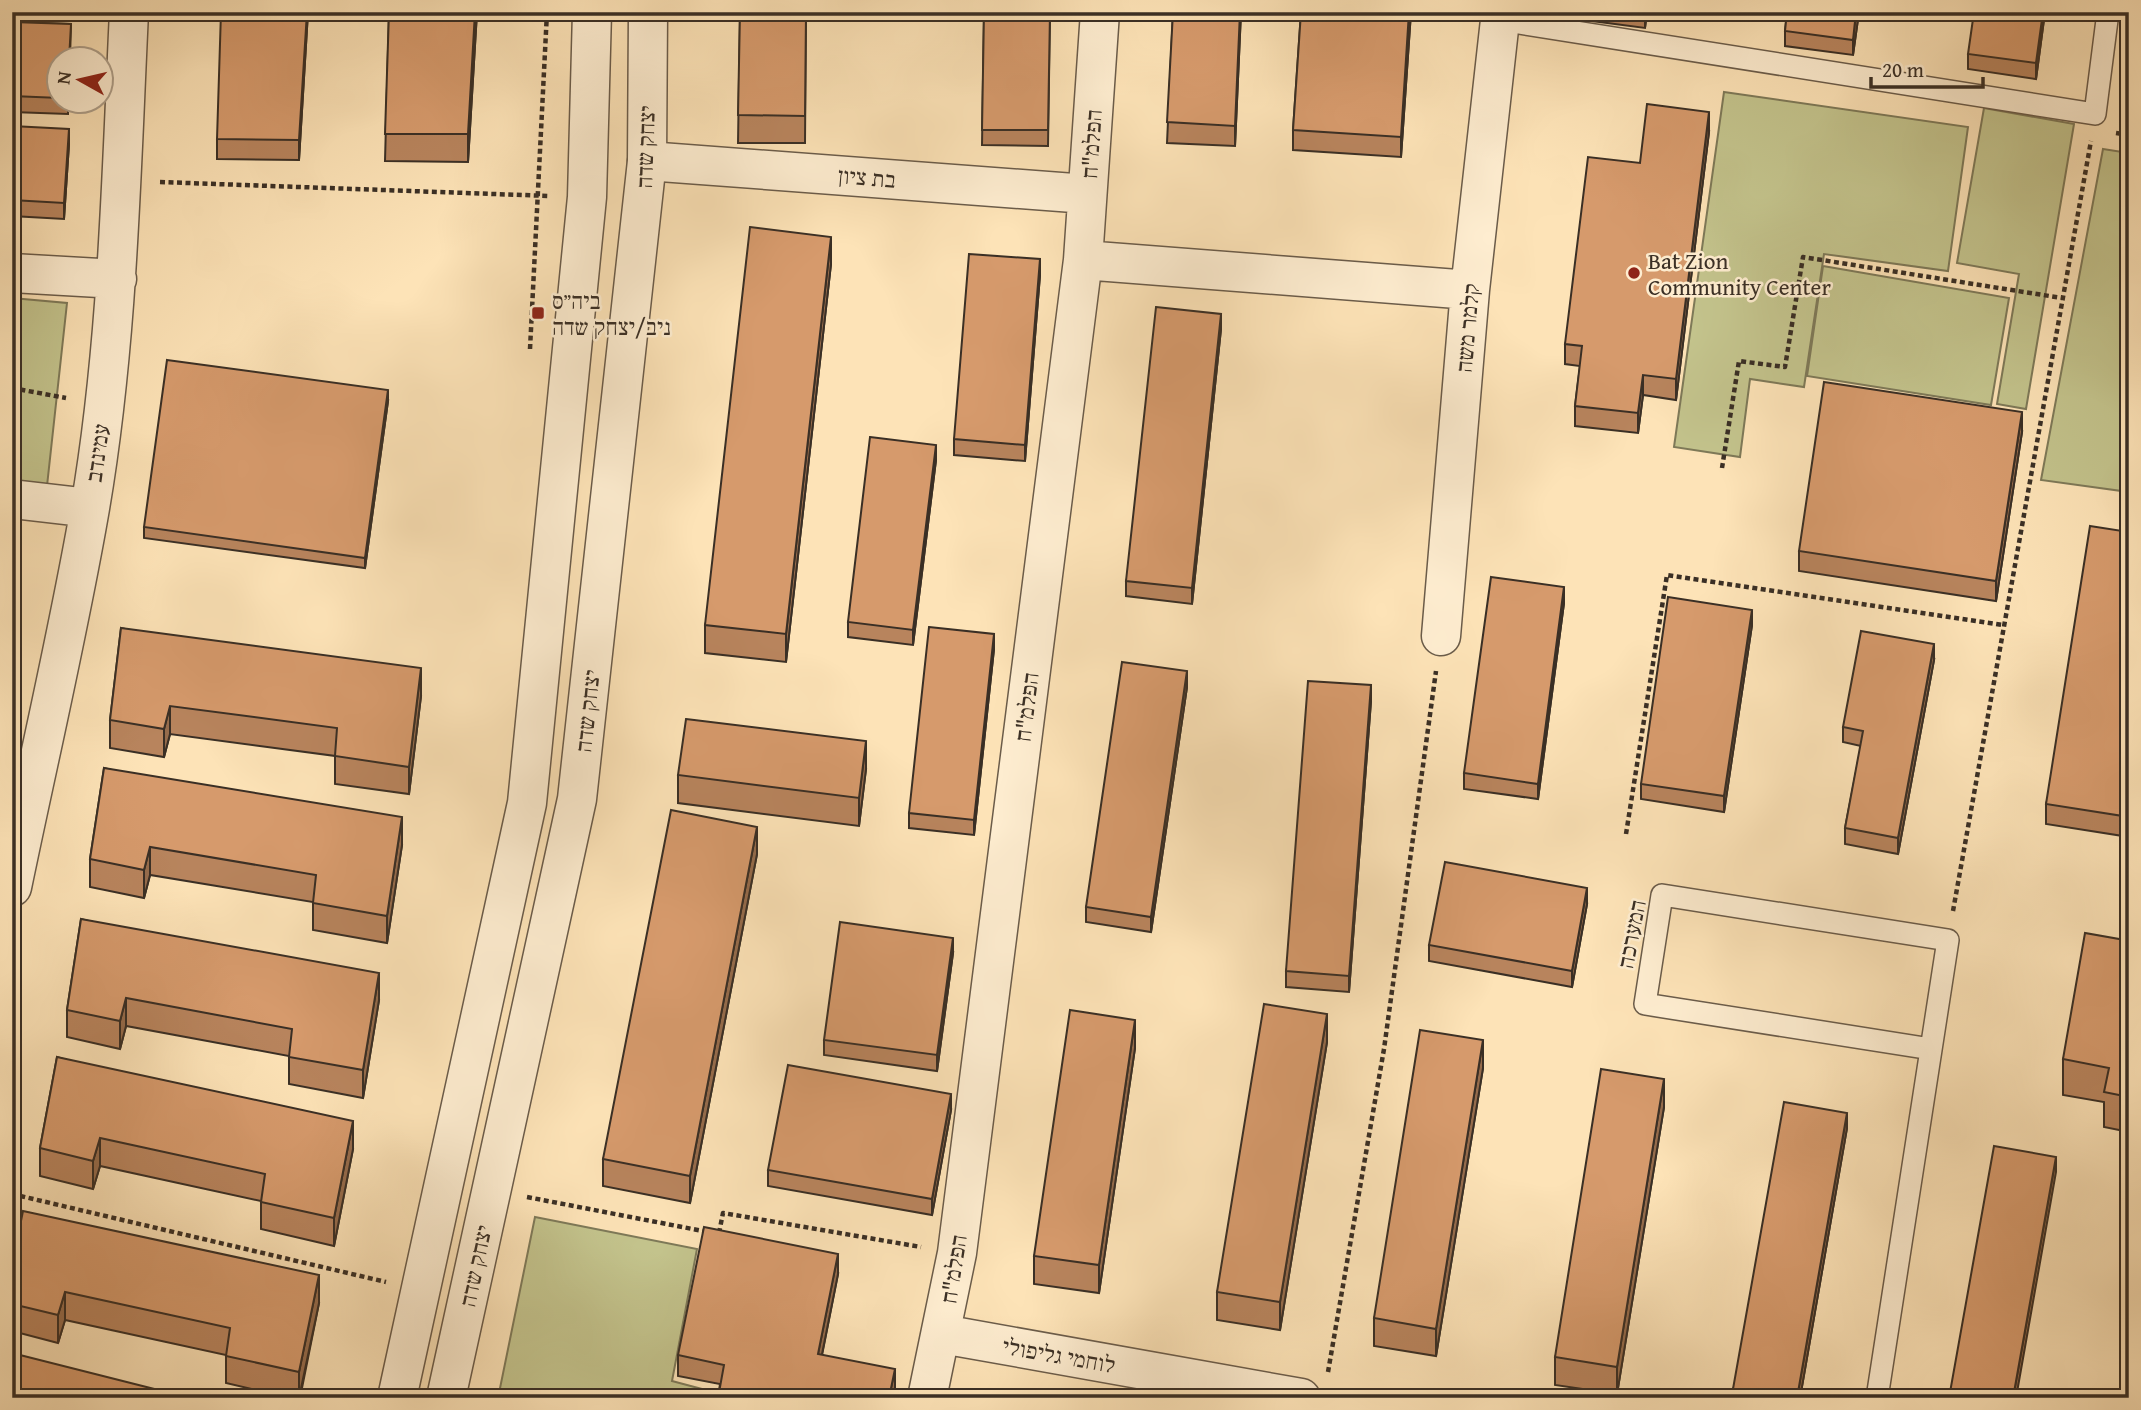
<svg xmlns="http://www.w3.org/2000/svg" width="2141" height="1410" viewBox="0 0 2141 1410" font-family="'Gentium Book Plus','Frank Ruhl Libre',serif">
  <rect width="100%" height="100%" fill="#fde3b7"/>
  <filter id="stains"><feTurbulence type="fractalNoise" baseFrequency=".00286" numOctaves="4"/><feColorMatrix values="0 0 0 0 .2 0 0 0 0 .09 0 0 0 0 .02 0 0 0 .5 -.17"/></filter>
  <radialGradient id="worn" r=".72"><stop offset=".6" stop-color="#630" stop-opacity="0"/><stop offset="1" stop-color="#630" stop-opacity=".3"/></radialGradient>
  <path fill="#c3c38c" stroke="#7e7958" stroke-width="2" d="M1724,92l244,35 -20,144 -124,-17 -20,133 -54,-8 -10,78 -66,-10z
    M1984,108l90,16 -48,285 -29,-5 22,-130 -62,-11z
    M2103,149l26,4v339l-88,-12z
    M1823,266l186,32 -18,107 -184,-29z
    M12,298l55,5 -21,192 -34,-5z
    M535,1217l162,32 -25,132 45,12 -1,5h-218z"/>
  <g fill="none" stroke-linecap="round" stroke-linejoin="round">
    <g stroke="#6b5c4a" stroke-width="24">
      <path id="service" d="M1500,20l595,94 13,-102
        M1877,1398l71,-458 -286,-45 -17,109 286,45"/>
    </g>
    <g stroke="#6b5c4a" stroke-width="41">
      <path id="minor" d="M647,161l440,33
        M1083,260l387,30
        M12,273l105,6
        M12,499l78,9
        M1441,636l29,-346 30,-270
        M12,887c26,-126 56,-252 78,-379 28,-164 31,-330 39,-496
        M942,1334l359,64
        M927,1398l30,-145 126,-993 17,-248"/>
    </g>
    <g stroke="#6b5c4a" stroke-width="41">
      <path id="tertiary" d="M397,1398l130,-595 60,-606 5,-185
        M446,1398l131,-599 70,-638 1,-149"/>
    </g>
    <path stroke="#3a2f25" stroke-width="4.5" stroke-dasharray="5 3.5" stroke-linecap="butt" d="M2116,133l13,2
      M160,182l390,14
      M530,349l17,-337
      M12,388l54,10
      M1722,468l17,-107 46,6 18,-110 259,41
      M1626,834l41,-259 336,50
      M1953,911l138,-770
      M12,1194l374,88
      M527,1197l181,35
      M719,1233l4,-20 198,34
      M1328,1372l56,-323 52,-378"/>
    <use href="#service" stroke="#feedd0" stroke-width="21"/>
    <use href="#minor" stroke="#feedd0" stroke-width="38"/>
    <use href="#tertiary" stroke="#feedd0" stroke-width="38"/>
  </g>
  <path fill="#b8845d" stroke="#3a2f25" stroke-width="2" d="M308,12l-9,148 -82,-1v-20z
    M389,12h88l-9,150 -83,-1z
    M740,12h66l-1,131h-67z
    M984,12h66l-2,134 -66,-1z
    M1173,12h68l-6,134 -68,-3z
    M1301,12h110l-10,145 -108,-7v-20z
    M1577,12h70l-2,16 -68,-9z
    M1787,12h72l-6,43 -68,-9v-15z
    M2045,12l-9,67 -68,-10v-15z
    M12,22l59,2 -1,36h-10v42h8v12l-56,-2z
    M12,126l57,18 -5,75 -52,-3z
    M1709,132l-33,268 -33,-5 -5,38 -63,-7v-20l5,-40 -15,-2v-20l75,-181z
    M831,264l-45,398 -81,-9v-28z
    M1040,275l-15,186 -71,-6v-16z
    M1221,329l-29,275 -66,-8v-15z
    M388,401l-23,167 -221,-30v-11z
    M2022,432l-26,169 -197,-30v-20z
    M936,460l-23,185 -65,-8v-15z
    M2129,532v265l-6,39 -77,-12v-20z
    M1564,603l-26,196 -74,-10v-16z
    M1752,625l-28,187 -83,-13v-15z
    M121,628l300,68 -12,98 -74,-10v-28l-165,-22 -6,23 -54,-9v-28z
    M994,649l-20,186 -65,-7v-15z
    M1934,660l-36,194 -53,-10v-16l16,-82 -18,-4v-15z
    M1187,687l-36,245 -65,-10v-15z
    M1371,701l-22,291 -63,-5v-16z
    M104,768l298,77 -15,98 -74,-13v-28l-163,-27 -6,23 -54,-11v-28z
    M866,769l-7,57 -181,-23v-28z
    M757,854l-67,349 -87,-17v-27z
    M1587,904l-15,83 -143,-26v-16z
    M81,919l298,81 -16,98 -74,-14v-28l-163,-30 -6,23 -53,-12v-27z
    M2129,919v213l-25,-5v-25l-41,-7v-36l62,-119z
    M953,953l-16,118 -113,-16v-15z
    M1327,1042l-47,288 -63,-10v-28z
    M1135,1048l-36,245 -65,-9v-28z
    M57,1057l296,92 -19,97 -73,-17v-28l-161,-35 -7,23 -53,-13v-28z
    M1483,1068l-47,288 -62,-10v-28z
    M1664,1107l-47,287 -62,-9v-28z
    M951,1110l-19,105 -164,-29v-16z
    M1847,1128l-47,270h-67v-9z
    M12,1265l307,38 -19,95h-9l-65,-15v-28l-161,-35 -7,23 -46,-12z
    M838,1274l-16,81 73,35 -2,8h-175l2,-14 -42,-8v-21z"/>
  <path fill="#966c4c" stroke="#3a2f25" stroke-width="2" d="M307,12h1l-9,148v-20z
    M475,12h2l-9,150v-28z
    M1240,12h1l-6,134v-20z
    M1409,12h2l-10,145v-20z
    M1645,12h2l-2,16z
    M1856,12h3l-6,43v-15z
    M2043,12h2l-9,67v-16z
    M1709,112v20l-33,268v-21z
    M69,129v15l-5,75v-16z
    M831,237v27l-45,398v-28z
    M1040,259v16l-15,186v-16z
    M1221,314v15l-29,275v-16z
    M1643,375v20l-5,38v-20z
    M388,390v11l-23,167v-10z
    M2022,412v20l-26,169v-20z
    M936,445v15l-23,185v-15z
    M1564,587v16l-26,196v-15z
    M1752,610v15l-28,187v-16z
    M994,634v15l-20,186v-15z
    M1934,644v16l-36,194v-16z
    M421,668v28l-12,98v-27z
    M1187,671v16l-36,245v-15z
    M1371,685v16l-22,291v-16z
    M170,706v28l-6,23v-28z
    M866,741v28l-7,57v-28z
    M2129,777v20l-6,39v-20z
    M402,817v28l-15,98v-27z
    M757,827v27l-67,349v-27z
    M150,847v28l-6,23v-28z
    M1587,888v16l-15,83v-16z
    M953,938v15l-16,118v-16z
    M379,973v27l-16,98v-28z
    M126,998v28l-6,23v-28z
    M1327,1014v28l-47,288v-28z
    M1135,1020v28l-36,245v-28z
    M1483,1040v28l-47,288v-27z
    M1664,1079v28l-47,287v-27z
    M951,1094v16l-19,105v-16z
    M1847,1113v15l-47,270h-3z
    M353,1121v28l-19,97v-28z
    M100,1138v28l-7,23v-28z
    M2056,1157v15l-40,226h-3z
    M838,1254v20l-20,100v-20z
    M319,1275v28l-20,95v-26z
    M65,1292v28l-7,23v-28z
    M895,1369v21l-2,8h-4z"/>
  <path fill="#d69a6c" stroke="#3a2f25" stroke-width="2" d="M221,12h86l-8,128 -82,-1z
    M389,12h86l-7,122h-83z
    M740,12h66l-1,104 -67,-1z
    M984,12h66l-2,118h-66z
    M1173,12h67l-5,114 -68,-4z
    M1301,12h108l-8,125 -108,-7z
    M1787,12h69l-3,28 -68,-9z
    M1974,12h69l-7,51 -68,-9z
    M12,22l59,2 -2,36h-9v38l-48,-2z
    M1647,104l62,8 -33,267 -33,-4 -5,38 -63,-7 7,-60 -17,-2 23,-187 52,6z
    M12,126l57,3 -5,74 -52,-3z
    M750,227l81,10 -45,397 -81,-9z
    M969,254l71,5 -15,186 -71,-6z
    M1156,307l65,7 -29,274 -66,-7z
    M167,360l221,30 -23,168 -221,-31z
    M1824,382l198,30 -26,169 -197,-30z
    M870,437l66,8 -23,185 -65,-8z
    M2090,526l39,6v245l-6,39 -77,-12z
    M1491,577l73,10 -26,197 -74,-11z
    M1668,597l84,13 -28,186 -83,-12z
    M929,627l65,7 -20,186 -65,-7z
    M121,628l300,40 -12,99 -74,-11 2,-28 -167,-22 -6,23 -54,-9z
    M1861,631l73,13 -36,194 -53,-10 18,-97 -20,-4z
    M1122,662l65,9 -36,246 -65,-10z
    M1308,681l63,4 -22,291 -63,-5z
    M686,719l180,22 -7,57 -181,-23z
    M104,768l298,49 -15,99 -74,-13 3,-28 -166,-28 -6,23 -54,-11z
    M671,810l86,17 -67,349 -87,-17z
    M1445,862l142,26 -15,83 -143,-26z
    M81,919l298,54 -16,97 -74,-13 3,-28 -166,-31 -6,23 -53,-11z
    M2129,919v178l-25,-5 5,-24 -46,-9 22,-126 40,7z
    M840,922l113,16 -16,117 -113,-15z
    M1264,1004l63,10 -47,288 -63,-10z
    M1070,1010l65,10 -36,245 -65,-9z
    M1420,1030l63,10 -47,289 -62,-11z
    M57,1057l296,64 -19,97 -73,-16 4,-28 -165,-36 -7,23 -53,-13z
    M788,1065l163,29 -19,105 -164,-29z
    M1601,1069l63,10 -47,288 -62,-10z
    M1784,1102l63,11 -50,285h-15l-49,-9z
    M1994,1146l62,11 -43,241h-64z
    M23,1211l296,64 -20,97 -73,-16 4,-28 -165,-36 -7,23 -46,-11v-39z
    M704,1227l134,27 -20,100 77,15 -6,29h-171l6,-33 -46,-10z
    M12,1353l178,45h-178z
    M993,1395l19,3h-20z"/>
  <g fill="#8f2418" stroke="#feedd0" stroke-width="2.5">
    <circle cx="1634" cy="273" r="7"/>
    <rect x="531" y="306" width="14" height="14" rx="3.5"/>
  </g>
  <g text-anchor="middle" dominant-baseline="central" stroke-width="5" stroke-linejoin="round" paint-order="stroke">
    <g font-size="23" fill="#3a2f25" stroke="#feedd0">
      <text transform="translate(1091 144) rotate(-86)">הפלמ"ח</text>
      <text transform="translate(645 147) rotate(-88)">יצחק שדה</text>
      <text transform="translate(867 177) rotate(5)">בת ציון</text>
      <text transform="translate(1467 328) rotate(-85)">קלמר משה</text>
      <text transform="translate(97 453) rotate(-82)">עמינדב</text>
      <text transform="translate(1026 707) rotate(-83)">הפלמ"ח</text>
      <text transform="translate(587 711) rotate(-84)">יצחק שדה</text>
      <text transform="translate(1631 934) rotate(-79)">המערכה</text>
      <text transform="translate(475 1266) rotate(-78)">יצחק שדה</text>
      <text transform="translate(953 1269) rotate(-81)">הפלמ"ח</text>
      <text transform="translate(1059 1355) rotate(10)">לוחמי גליפולי</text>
    </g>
    <g font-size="23" fill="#3a2f25" stroke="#feedd0" text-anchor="start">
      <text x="1648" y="260">Bat Zion<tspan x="1648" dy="26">Community Center</tspan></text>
      <text x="552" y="300">ביה״ס<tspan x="552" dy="26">ניב/יצחק שדה</tspan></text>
    </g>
  </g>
  <rect width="2141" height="1410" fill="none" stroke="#fde3b7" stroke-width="42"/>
  <rect x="14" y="14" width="2113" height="1382" fill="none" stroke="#3a2f25" stroke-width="3.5"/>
  <rect x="21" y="21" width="2099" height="1368" fill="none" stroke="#3a2f25" stroke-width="2"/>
  <g transform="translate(80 80) rotate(278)"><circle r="33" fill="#feedd0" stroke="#b0a18c" stroke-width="2"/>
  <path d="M0-5L12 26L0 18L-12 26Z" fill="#8f2418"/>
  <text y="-10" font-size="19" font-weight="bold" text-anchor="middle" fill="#3a2f25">N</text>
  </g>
  <path d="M1871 77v10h112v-10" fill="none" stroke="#3a2f25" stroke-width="3.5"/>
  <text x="1882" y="77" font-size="21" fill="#3a2f25" stroke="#feedd0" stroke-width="5" paint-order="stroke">20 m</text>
  <rect width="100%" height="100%" filter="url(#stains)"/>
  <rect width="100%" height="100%" fill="url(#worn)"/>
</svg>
